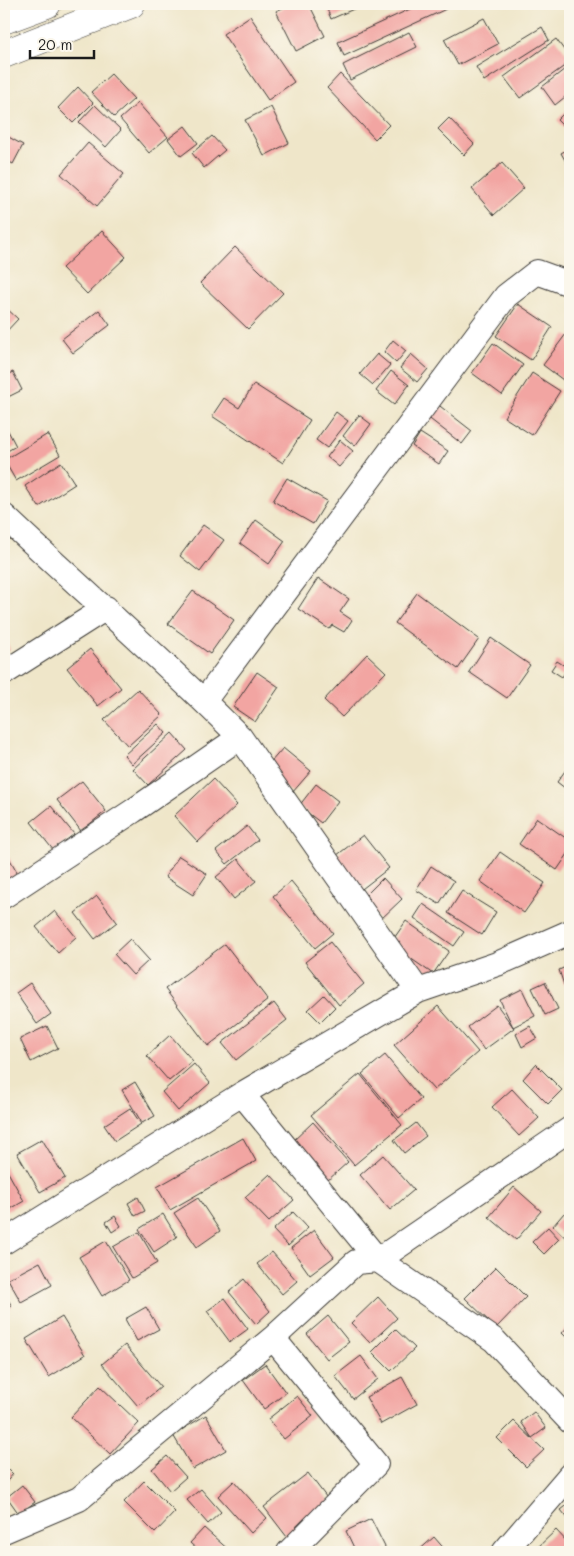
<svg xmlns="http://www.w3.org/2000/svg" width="574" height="1556" viewBox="0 0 574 1556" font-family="Mali,sans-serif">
  <rect width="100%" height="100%" fill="#fbf7ec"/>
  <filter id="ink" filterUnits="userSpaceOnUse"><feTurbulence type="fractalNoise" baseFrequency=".02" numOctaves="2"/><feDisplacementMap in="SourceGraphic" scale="10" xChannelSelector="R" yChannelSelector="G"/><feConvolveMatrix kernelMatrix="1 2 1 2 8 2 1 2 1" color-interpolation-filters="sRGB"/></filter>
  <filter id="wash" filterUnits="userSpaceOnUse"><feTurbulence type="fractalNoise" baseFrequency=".0096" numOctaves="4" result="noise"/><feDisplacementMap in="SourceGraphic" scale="20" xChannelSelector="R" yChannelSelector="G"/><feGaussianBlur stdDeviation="1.12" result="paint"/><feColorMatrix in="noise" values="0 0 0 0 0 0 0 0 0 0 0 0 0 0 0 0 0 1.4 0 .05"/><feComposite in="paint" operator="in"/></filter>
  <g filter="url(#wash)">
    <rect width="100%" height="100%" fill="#efe6c9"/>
    <g id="blocks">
      <path fill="#f2a5a2" d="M291,4h18l16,32 -29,15 -20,-40z
        M325,4h40l-34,15z
        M421,4h23l2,5 -102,47 -6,-14z
        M250,16l44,66 -26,18 -45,-66z
        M484,18l14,26 -40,21 -14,-26z
        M542,27l7,13 -65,41 -8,-14z
        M409,32l8,15 -67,33 -7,-15z
        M556,39l14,19v4l-50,36 -16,-21z
        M570,65v28l-15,12 -13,-18z
        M111,74l23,25 -20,18 -23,-25z
        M340,74l49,51 -14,14 -48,-51z
        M78,87l15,16 -20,20 -15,-15z
        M138,103l30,34 -19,16 -29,-34z
        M95,105l26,25 -15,17 -27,-25z
        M271,107l18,36 -25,13 -19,-36z
        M570,107v26l-13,-13z
        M449,118l25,26 -10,11 -26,-26z
        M185,126l13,17 -17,13 -13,-17z
        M5,135l18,10 -10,19 -9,-5z
        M212,136l13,14 -21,18 -12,-15z
        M88,143l36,31 -27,32 -36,-32z
        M570,148v21l-9,-16z
        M502,163l22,25 -30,27 -22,-26z
        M102,231l24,26 -39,37 -25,-26z
        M235,247l48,46 -35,36 -48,-46z
        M518,304l34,23 -21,33 -35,-24z
        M4,306l14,13 -14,15z
        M99,310l11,15 -37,28 -11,-14z
        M566,334l4,2v34l-7,10 -20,-15z
        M393,340l13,11 -10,12 -12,-11z
        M493,343l30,22 -21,30 -30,-22z
        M377,354l13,11 -17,20 -13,-11z
        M411,354l17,15 -11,13 -17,-14z
        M391,371l18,14 -15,20 -18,-14z
        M13,372l9,18 -18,9v-23z
        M532,373l28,18 -28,44 -28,-18z
        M254,384l56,36 -27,43 -71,-47 12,-18 15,10z
        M436,403l36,28 -10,13 -36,-28z
        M336,412l12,9 -21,27 -11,-8z
        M359,415l12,9 -16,22 -12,-10z
        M4,423l12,23 -12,7z
        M420,433l28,18 -9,13 -27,-18z
        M48,434l12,21 -44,26 -12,-21z
        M340,440l13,11 -14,16 -12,-10z
        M61,462l14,22 -36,23 -14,-21z
        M287,478l40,23 -14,23 -40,-23z
        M256,520l29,21 -16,23 -29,-21z
        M203,525l21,15 -24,32 -20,-16z
        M318,578l31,21 -9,13 12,8 -8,12 -12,-7 -3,4 -31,-20z
        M193,591l41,29 -24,34 -42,-30z
        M417,593l62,46 -21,30 -63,-46z
        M4,634l6,16 -6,3z
        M491,638l39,27 -23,33 -38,-26z
        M90,649l31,39 -23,18 -31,-38z
        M367,654l19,18 -44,45 -18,-17z
        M557,661l11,7 -6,9 -11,-7z
        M257,672l22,15 -24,35 -22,-15z
        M138,689l24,26 -34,31 -24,-26z
        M158,724l8,9 -34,31 -8,-9z
        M172,733l15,17 -39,35 -15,-16z
        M283,748l28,23 -19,22 -28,-23z
        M570,764v28l-13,-10z
        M213,779l24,26 -39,37 -24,-26z
        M82,781l24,30 -25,20 -24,-31z
        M316,784l22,17 -17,22 -22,-17z
        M51,806l23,28 -20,17 -23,-29z
        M537,818l33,23v10l-13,19 -38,-26z
        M247,826l11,14 -31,24 -11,-13z
        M363,835l26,33 -31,24 -26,-33z
        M4,849l16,28 -16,10z
        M500,852l45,31 -21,30 -44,-32z
        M179,856l28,18 -14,21 -28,-18z
        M238,859l18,22 -22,18 -18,-22z
        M431,866l23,15 -15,23 -23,-14z
        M383,878l19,21 -22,21 -19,-20z
        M291,881l42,52 -18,15 -42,-52z
        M462,891l34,21 -14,23 -34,-22z
        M97,896l20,26 -22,17 -20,-26z
        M423,904l41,28 -10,14 -40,-28z
        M55,911l21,26 -18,16 -22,-26z
        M406,921l43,30 -16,23 -43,-30z
        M130,939l19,21 -16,15 -19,-21z
        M330,942l34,42 -25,21 -34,-43z
        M225,944l43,56 -60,46 -43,-57z
        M570,965v18l-6,2 -5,-15z
        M545,982l13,27 -13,6 -13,-27z
        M30,983l21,31 -14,10 -21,-31z
        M522,989l13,27 -22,11 -13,-27z
        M324,995l11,12 -15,15 -12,-12z
        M274,1003l13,17 -51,40 -14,-17z
        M497,1005l17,23 -30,22 -16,-23z
        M438,1006l40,46 -44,38 -40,-45z
        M47,1026l11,22 -27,14 -11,-23z
        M530,1026l7,12 -15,9 -6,-13z
        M170,1035l23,26 -24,20 -22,-25z
        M385,1055l36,44 -22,19 -37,-44z
        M194,1064l16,19 -32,28 -16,-19z
        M536,1064l26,26 -14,14 -25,-25z
        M360,1074l42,51 -48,40 -43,-50z
        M135,1082l20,34 -13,7 -20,-33z
        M512,1089l27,29 -20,18 -27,-29z
        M130,1108l11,16 -26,17 -11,-16z
        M313,1122l35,40 -21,19 -35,-39z
        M416,1123l10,13 -22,17 -10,-13z
        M243,1138l13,23 -86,49 -13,-23z
        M42,1139l23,39 -25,14 -23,-39z
        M383,1155l31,35 -24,20 -30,-35z
        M4,1165l20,36 -17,10 -3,-5z
        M270,1174l24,26 -25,22 -24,-25z
        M514,1187l27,24 -25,29 -27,-23z
        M138,1197l7,14 -10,5 -7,-13z
        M198,1198l22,33 -23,16 -23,-34z
        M293,1212l15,16 -20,18 -15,-16z
        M564,1213l6,5v19l-2,3 -15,-14z
        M163,1214l14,23 -23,15 -15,-23z
        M115,1216l6,10 -9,6 -6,-10z
        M548,1227l11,12 -15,15 -12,-12z
        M314,1230l20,27 -24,18 -19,-27z
        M139,1232l18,31 -25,15 -19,-31z
        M106,1241l23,39 -27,16 -23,-39z
        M272,1252l25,29 -15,13 -25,-30z
        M40,1262l12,23 -31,17 -13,-23z
        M496,1267l30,30 -30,31 -31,-30z
        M244,1279l26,32 -14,13 -27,-32z
        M4,1294l8,12 -8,6z
        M378,1297l19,21 -27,25 -19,-20z
        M225,1298l23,31 -18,13 -23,-31z
        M146,1307l13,22 -22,12 -12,-22z
        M328,1316l21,26 -22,17 -20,-25z
        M62,1317l23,38 -36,22 -23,-38z
        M570,1324v17l-8,-8z
        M395,1329l20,19 -24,23 -19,-19z
        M125,1345l36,42 -23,19 -36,-42z
        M361,1356l17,23 -25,20 -18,-23z
        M265,1364l21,29 -22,16 -21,-29z
        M402,1377l15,27 -36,20 -15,-27z
        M100,1386l39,37 -29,31 -39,-37z
        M297,1396l16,20 -29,23 -16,-20z
        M534,1412l12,16 -14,10 -11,-16z
        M206,1415l20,35 -33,19 -20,-34z
        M514,1421l30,29 -18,17 -29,-29z
        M167,1456l19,21 -16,14 -18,-22z
        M4,1465l9,9 -9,11z
        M308,1473l22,29 -43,35 -23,-30z
        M144,1481l31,31 -20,21 -31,-31z
        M234,1481l33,37 -16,15 -33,-37z
        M22,1485l13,17 -16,12 -12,-17z
        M201,1489l20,23 -13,12 -21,-24z
        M570,1503v18l-9,-11z
        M371,1519l15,30 -7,3h-23l-10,-21z
        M204,1528l27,24h-31l-10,-9z
        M556,1530l14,15v7h-31l-3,-3z
        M434,1537l13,15h-30z"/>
    </g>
  </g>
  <g filter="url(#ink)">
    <use href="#blocks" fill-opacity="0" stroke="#3c3a36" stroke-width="1"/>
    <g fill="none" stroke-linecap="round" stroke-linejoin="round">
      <g stroke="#3c3a36" stroke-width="26">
        <path id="minor" d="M4,516c78,74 160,144 236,221l178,254
          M4,673l102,-65
          M204,701l302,-405 31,-24 33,12
          M4,896l129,-85 107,-74
          M242,1094l136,166 116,80 76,81
          M4,1242l238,-148 176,-103 79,-27 73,-32
          M273,1338l103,126 -87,88
          M4,1531l75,-32 194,-161 83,-76 22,-2 192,-131
          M504,1552l66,-77"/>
      </g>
      <g stroke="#3c3a36" stroke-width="29">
        <path id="major" d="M4,20l43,-16
          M4,54l127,-50"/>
      </g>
      <use href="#minor" stroke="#fff" stroke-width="24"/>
      <use href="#major" stroke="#fff" stroke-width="28"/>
    </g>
  </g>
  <rect width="574" height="1556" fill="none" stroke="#fbf7ec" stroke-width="20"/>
  <path d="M30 50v8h64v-8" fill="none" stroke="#1c1c1c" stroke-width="2.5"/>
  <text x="38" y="50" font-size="15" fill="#1c1c1c" stroke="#fbf7ec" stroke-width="4" paint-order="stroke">20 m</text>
</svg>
